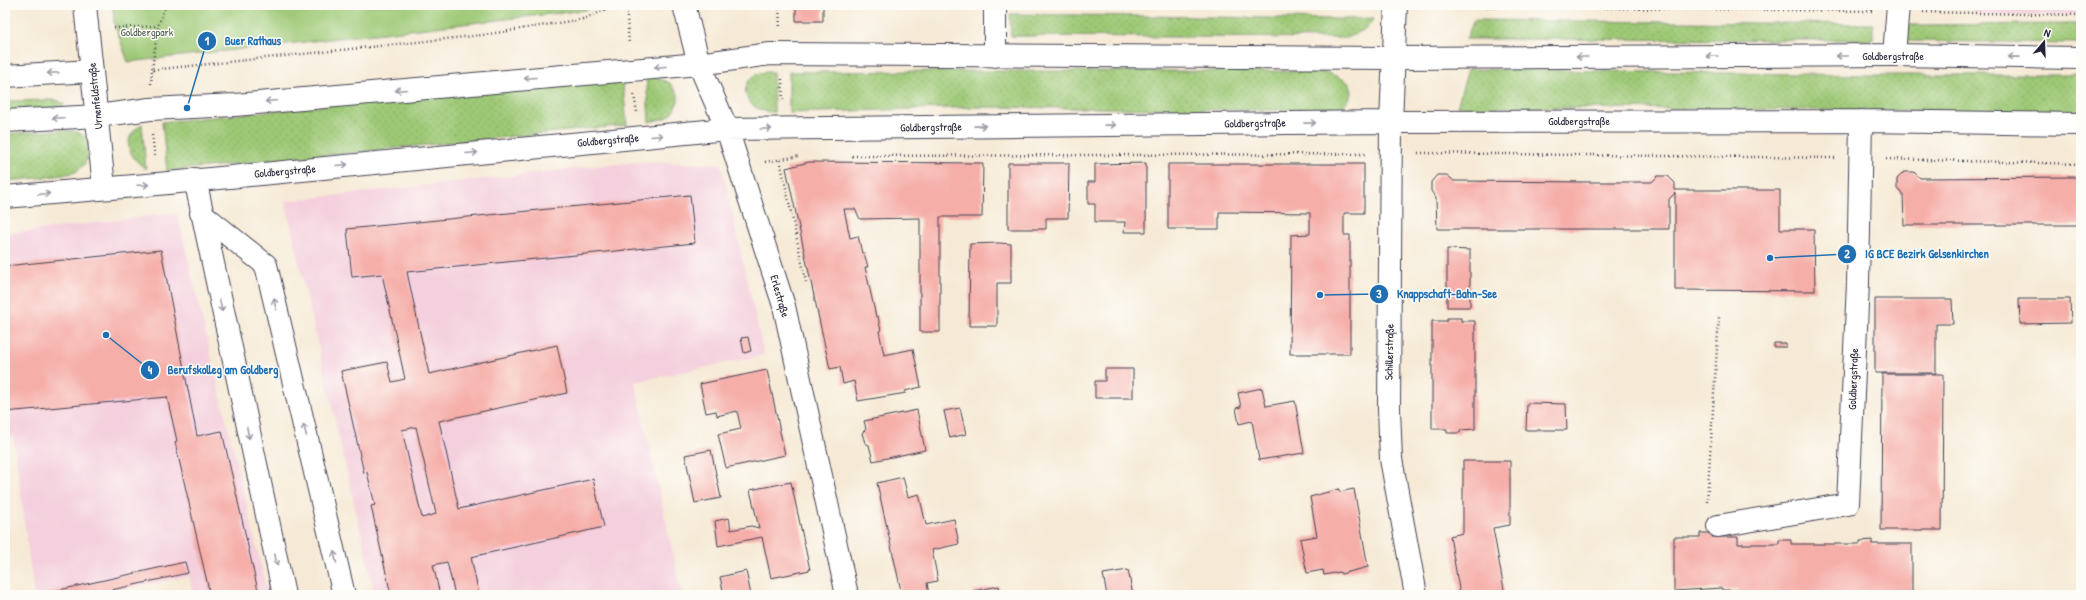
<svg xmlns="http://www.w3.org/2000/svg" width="2086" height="600" viewBox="0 0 2086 600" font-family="'Patrick Hand',sans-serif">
  <defs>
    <pattern id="grass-dots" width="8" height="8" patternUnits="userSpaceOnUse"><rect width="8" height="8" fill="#9ec976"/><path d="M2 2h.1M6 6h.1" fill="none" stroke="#88ac67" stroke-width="1.8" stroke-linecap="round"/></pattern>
  </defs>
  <rect width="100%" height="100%" fill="#fdfcf7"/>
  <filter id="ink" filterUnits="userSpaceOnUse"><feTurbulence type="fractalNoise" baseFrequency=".025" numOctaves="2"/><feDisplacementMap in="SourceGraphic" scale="8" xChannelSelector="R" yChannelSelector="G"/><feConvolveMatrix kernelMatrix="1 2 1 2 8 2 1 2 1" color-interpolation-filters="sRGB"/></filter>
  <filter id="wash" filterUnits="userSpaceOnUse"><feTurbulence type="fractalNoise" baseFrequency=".012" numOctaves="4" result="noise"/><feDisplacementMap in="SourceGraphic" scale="16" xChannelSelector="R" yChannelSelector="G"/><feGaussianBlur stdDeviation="0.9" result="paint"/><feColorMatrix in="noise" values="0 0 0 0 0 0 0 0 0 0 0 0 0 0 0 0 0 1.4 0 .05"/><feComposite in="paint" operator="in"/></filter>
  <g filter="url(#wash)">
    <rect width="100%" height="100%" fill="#f6ead6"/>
    <path fill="#f4cfdd" d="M1972,5h109v10l-108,-1z
      M635,162l86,2 43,191 -129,27 47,213h-307l-90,-394z
      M177,213l91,382h-75l-4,-19 -91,19h-64l-21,-159 -8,1v-203z"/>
    <path fill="url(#grass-dots)" stroke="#607658" d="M1010,14l328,5 36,-1 -8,11 -20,9 -335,-2z
      M1474,20l399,4v16l-407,-1z
      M2081,24v19l-177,-2 2,-16z
      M1468,69l395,6h218v37l-624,-5z
      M947,71h365c15,1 26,4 38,13l2,9 -4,8 -6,6 -13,2 -65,1 -285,-3 -190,6v-41z
      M773,72l1,40c-31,0 -38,-31 -14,-39 4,-1 9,-1 13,-1z
      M646,74l24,9 8,11v7l-6,13 -6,4 -17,4z
      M622,76l5,49 -460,46 -5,-49z
      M57,100l7,4 -3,5 -56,2v-10z
      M142,124l4,45c-18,-13 -26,-30 -4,-45z
      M61,130c9,0 19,1 25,8 10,11 0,28 -11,34 -8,4 -57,8 -70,9v-47z"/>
    <path fill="#9ec976" stroke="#607658" d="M113,5h483l-10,5 -458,52 -14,-39z"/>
    <g id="blocks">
      <path fill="#f6aea9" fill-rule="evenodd" d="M796,5h27v16h-27z
        M809,162l174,1 -1,54h-42v115h-20v-114l-60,1 -5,-10h-11l6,29 8,-2 4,17h2l4,14h-3l11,50 2,-1 3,15h-2l5,24 29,-6 8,38 -16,4 1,2 -48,8 -4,-20 -11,3 -3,-17 -10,2 -44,-201z
        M1008,163h61l-1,55h-22v11h-38z
        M1146,163v69h-22l1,-10h-30v-18h-7v-22h7v-18z
        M1168,164h196v49h-20v22h6v119h-60l1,-119 19,-1v-21l-91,-1v17h-51z
        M1904,172h10l6,6 161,-1v48h-177l-1,-31 -6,-5v-10z
        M1437,175h10l7,6 138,1h60l6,-6h10l7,7v7h105v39h34l1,62 -140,-1v-97l-6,6v30h-232l-1,-31 -5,-7v-9z
        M690,195l5,48 -288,29 22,102 128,-29 10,48 -128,28 20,88 134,-30 11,48 -133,30 8,38h-24l-8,-33 -14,3 7,30h-49l-20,-89 4,-1 -8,-33 -3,1 -23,-102 46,-9 5,20 13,-3 -23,-105 -30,3 -5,-48zM416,427l20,87 -14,4 -20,-88z
        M999,243l12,1v39h-14v43h-28l1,-82z
        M1447,249l23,1v57h-23z
        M161,250l36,186 25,-5 37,164h-49l-35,-153 2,-1 -10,-44 -162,15v-146z
        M1875,299h77l1,25h-17v49h-61z
        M2019,299h51l1,24 -51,1z
        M1447,318h14v3h14v108l-15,1v3h-13v-4h-15v-108h15z
        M748,337l3,14 -7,2 -3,-15z
        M1774,343h12v4h-12z
        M1105,369h28v29h-38v-17h10z
        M767,370l18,85 -59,13 -8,-34 23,-5 -4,-18 -20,5 -1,-5 -10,2 -6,-29z
        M1882,374h61l-1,156h-61z
        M1262,388l4,18 29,-5 9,52 -45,7 -7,-39 -13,3 -3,-16 5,-1 -3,-14z
        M1527,403l39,1 1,26h-41z
        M960,408l6,26 -16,4 -6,-27z
        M917,410l8,40 -52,11 -4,-16 -4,-2 -3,-10 4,-4 -2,-8z
        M711,450l10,48 -26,5 -10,-48z
        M1463,461h47v64l-17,3 12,67h-45l-10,-59 13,-3z
        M903,477l5,20 11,-3 7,31 28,-6 5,25 -27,6 6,31 -11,2 2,12h-27l-25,-112z
        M791,482l19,88 -39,8 -9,-41 -44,9 -3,-25 14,-3 2,12 20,-4 8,2 -9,-38z
        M1339,489v3l15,-3 14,78 -27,7 -1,-2 -16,3 -1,-5 -16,3 -7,-34 17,-3 -7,-39z
        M1700,533h12v4h26v7h41v-4h12v4h69v-3l12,-1v4h40v51h-173v-5h-17v-2l-48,3v-54h26z
        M185,562l3,11 -99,22h-52z
        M1128,570l5,25h-26l-4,-21z
        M746,571l5,24h-27l-4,-18z
        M999,586l2,9h-27l-1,-4z"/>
    </g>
  </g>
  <g filter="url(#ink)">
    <use href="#blocks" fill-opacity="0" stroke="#424052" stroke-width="1"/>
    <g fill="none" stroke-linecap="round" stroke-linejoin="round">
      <g stroke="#424052" stroke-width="24">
        <path id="minor" d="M85,5l19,182
          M684,5l15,59 28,65 57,177 63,289
          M995,5v51
          M1396,5l-5,117 -2,287 2,50 25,136
          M1894,55l4,-50
          M5,76l87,-5
          M5,121l92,-5 53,-7 85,-4 464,-41 71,-10 623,4 501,-3 187,3
          M195,179l89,416
          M5,197l153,-13 569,-55 664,-7 470,-1 220,3
          M201,213l65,52 78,330
          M1718,526l130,-22 10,-221 3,-162"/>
      </g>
      <path stroke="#424052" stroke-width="2.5" stroke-dasharray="1 3" stroke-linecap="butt" d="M166,5l-8,21 -6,44 331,-35 100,-16 35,-14
        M603,5l4,5
        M626,5l3,39
        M779,5l1,23
        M1423,6l449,5
        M1923,12l158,3
        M114,28l44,-2
        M782,79l1,23
        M151,84l1,-14
        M634,95l3,17
        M152,135l3,22
        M1418,153l417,5
        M852,156l513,-2
        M1886,159l195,5
        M780,160l26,122
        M765,162l34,-6
        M1707,502l12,-185"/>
      <use href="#minor" stroke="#fff" stroke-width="22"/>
    </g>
    <defs><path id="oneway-shaft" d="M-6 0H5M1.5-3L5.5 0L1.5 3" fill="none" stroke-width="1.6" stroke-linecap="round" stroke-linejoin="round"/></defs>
    <g stroke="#9c9ca7">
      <use href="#oneway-shaft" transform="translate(1712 56) rotate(180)"/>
      <use href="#oneway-shaft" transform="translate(1842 56) rotate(180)"/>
      <use href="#oneway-shaft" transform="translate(1582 57) rotate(180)"/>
      <use href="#oneway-shaft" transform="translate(2014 57) rotate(-179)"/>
      <use href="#oneway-shaft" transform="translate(660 67) rotate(175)"/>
      <use href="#oneway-shaft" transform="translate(53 73) rotate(177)"/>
      <use href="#oneway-shaft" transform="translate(530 78) rotate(175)"/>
      <use href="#oneway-shaft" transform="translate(401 90) rotate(175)"/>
      <use href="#oneway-shaft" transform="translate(271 101) rotate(175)"/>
      <use href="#oneway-shaft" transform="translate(58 118) rotate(177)"/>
      <use href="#oneway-shaft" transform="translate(1310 123) rotate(-1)"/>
      <use href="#oneway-shaft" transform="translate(1110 125) rotate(-1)"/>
      <use href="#oneway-shaft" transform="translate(980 126) rotate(-1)"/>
      <use href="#oneway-shaft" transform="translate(766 129)"/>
      <use href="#oneway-shaft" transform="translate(657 136) rotate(-5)"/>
      <use href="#oneway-shaft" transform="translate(472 153) rotate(-5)"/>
      <use href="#oneway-shaft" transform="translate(342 165) rotate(-5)"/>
      <use href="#oneway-shaft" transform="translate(143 185) rotate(-3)"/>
      <use href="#oneway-shaft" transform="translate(44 194) rotate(-5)"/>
      <use href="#oneway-shaft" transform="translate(275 304) rotate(-103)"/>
      <use href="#oneway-shaft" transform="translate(221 306) rotate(78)"/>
      <use href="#oneway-shaft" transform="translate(305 430) rotate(-103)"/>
      <use href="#oneway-shaft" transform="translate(248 433) rotate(78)"/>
      <use href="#oneway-shaft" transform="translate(335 557) rotate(-103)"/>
      <use href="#oneway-shaft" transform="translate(276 560) rotate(78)"/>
    </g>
  </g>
  <g text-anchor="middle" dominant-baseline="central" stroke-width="3" stroke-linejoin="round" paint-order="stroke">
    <g font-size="11" fill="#4d5c50" stroke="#fdfcf7">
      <text x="147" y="32">Goldbergpark</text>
    </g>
    <g font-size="11" fill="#22223b" stroke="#fdfcf7">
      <text x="1893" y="56">Goldbergstraße</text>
      <text transform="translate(95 96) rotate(-96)">Urnenfeldstraße</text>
      <text x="1579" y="121">Goldbergstraße</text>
      <text transform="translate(1255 123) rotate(-1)">Goldbergstraße</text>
      <text transform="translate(931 127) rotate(-1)">Goldbergstraße</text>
      <text transform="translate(608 140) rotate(-5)">Goldbergstraße</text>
      <text transform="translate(285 171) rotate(-5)">Goldbergstraße</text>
      <text transform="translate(780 296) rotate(74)">Erlestraße</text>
      <text transform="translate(1389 352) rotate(-89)">Schillerstraße</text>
      <text transform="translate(1853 379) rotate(-88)">Goldbergstraße</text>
    </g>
  </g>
  <path fill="none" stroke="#1f6fb2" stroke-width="1.5" d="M187 108L207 41M1770 258L1847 254M1320 295L1379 294M106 335L150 370"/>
  <g fill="#1f6fb2" stroke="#fdfcf7" stroke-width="1.5">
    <circle cx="187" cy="108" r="4"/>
    <circle cx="1770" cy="258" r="4"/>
    <circle cx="1320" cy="295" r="4"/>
    <circle cx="106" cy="335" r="4"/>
    <circle cx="207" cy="41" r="10"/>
    <circle cx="1847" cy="254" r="10"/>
    <circle cx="1379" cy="294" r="10"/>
    <circle cx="150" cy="370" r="10"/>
  </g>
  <g font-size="12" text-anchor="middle" font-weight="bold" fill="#fff">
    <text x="207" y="45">1</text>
    <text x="1847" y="258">2</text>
    <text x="1379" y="298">3</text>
    <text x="150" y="374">4</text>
  </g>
  <g font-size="12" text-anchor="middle" font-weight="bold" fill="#1f6fb2" stroke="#fdfcf7" stroke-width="3" stroke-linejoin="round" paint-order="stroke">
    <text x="253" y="45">Buer Rathaus</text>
    <text x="1927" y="258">IG BCE Bezirk Gelsenkirchen</text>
    <text x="1447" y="298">Knappschaft-Bahn-See</text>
    <text x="223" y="374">Berufskolleg am Goldberg</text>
  </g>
  <rect width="2086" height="600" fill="none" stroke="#fdfcf7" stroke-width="20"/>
  <g transform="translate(2044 42) rotate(19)" stroke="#fdfcf7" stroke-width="3" paint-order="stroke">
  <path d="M0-3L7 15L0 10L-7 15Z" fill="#22223b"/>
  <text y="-6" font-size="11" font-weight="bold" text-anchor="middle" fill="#22223b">N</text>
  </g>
</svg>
